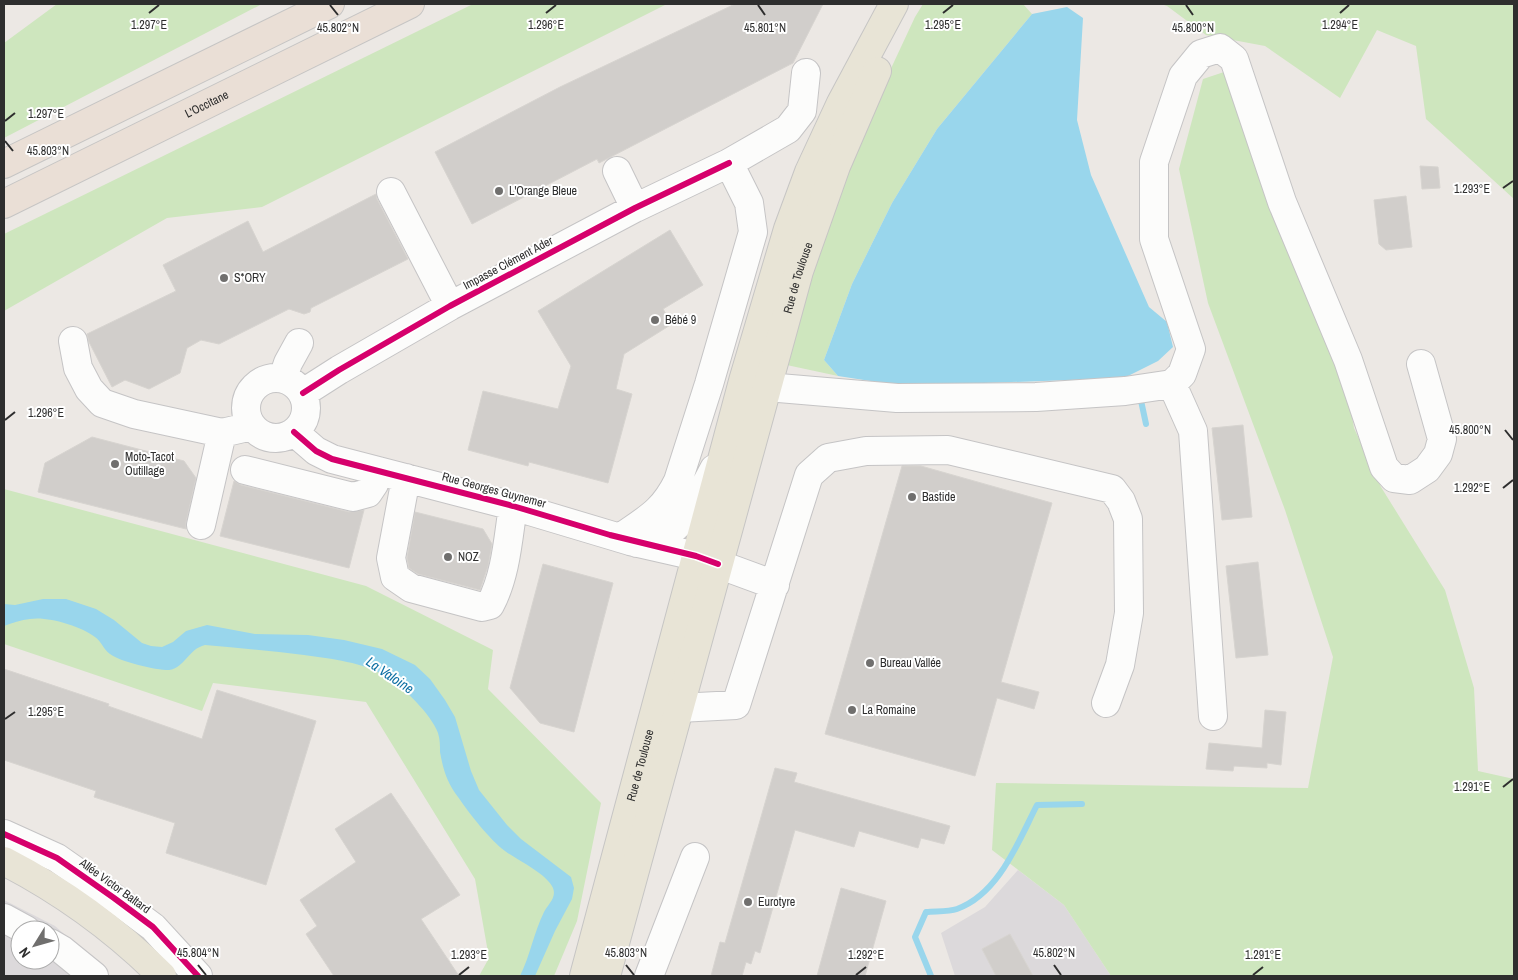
<svg xmlns="http://www.w3.org/2000/svg" width="1518" height="980" viewBox="0 0 1518 980" font-family="'Archivo Narrow',sans-serif">
  <rect width="100%" height="100%" fill="#ece8e4"/>
  <path fill="#dcd9db" fill-rule="evenodd" d="M1018,870l46,35 47,71h-156l-14,-43 44,-26z
    M4,900l51,26 36,32 -5,18h-82zM20,930h30v30h-30z"/>
  <path fill="#cee6be" d="M57,4h205l-258,134v-95z
    M473,4h194l-405,203 -95,11 -163,93v-77z
    M923,4h100l9,10 -95,115 -45,74 -40,81 -28,76 14,16 -56,-12 62,-195 71,-152z
    M1161,4h353v195l-88,-80 -10,-73 -39,-16 -37,68 -75,-52 -59,-11 -39,-29z
    M1224,72l120,298 10,58 27,59 64,103 29,98 4,83 36,8v197h-403l-47,-71 -72,-55 4,-67 312,5 25,-131 -48,-147 -77,-207 -29,-134 24,-90z
    M4,489l362,97 127,64 -5,39 113,114 -24,118 -23,55h-75l10,-18 -14,-79 -109,-177 -153,-19 -11,28 -198,-67z"/>
  <path fill="#99d6ec" d="M1067,7l16,11 -6,102 14,55 58,132 18,15 6,25 -15,14 -34,17 -221,8 -65,-10 -14,-16 28,-76 40,-81 45,-74 95,-115z
    M43,599h23l30,10 18,11 28,23 9,3 11,1 11,-5 13,-11 21,-6 48,9 53,1 36,5 38,9 33,16 15,14 15,21 10,17 16,54 8,19 28,35 14,14 50,38 3,11 -2,11 -17,32 -20,45h-15c10,-20 14,-44 24,-64 3,-7 13,-14 9,-24 -6,-14 -36,-28 -48,-37 -15,-11 -36,-38 -47,-54 -11,-14 -15,-28 -18,-45 0,-6 0,-13 -2,-19 -7,-19 -34,-45 -51,-56 -24,-15 -55,-18 -83,-22 -33,-4 -66,-7 -99,-10 -17,4 -20,23 -36,25 -14,0 -48,-8 -59,-16 -6,-4 -9,-13 -15,-17 -14,-11 -48,-21 -65,-18 -9,1 -18,4 -26,7v-22l11,1z"/>
  <g fill="none" stroke-linecap="round" stroke-linejoin="round">
    <path stroke="#99d6ec" stroke-width="6" d="M1140,396l6,28
      M931,976l-16,-39 11,-25c10,-1 22,0 31,-3 42,-15 61,-67 80,-104l45,-1"/>
  </g>
  <path fill="#d1cecb" stroke="#d7d4d0" d="M735,4h88l-30,59 -194,100 -2,-4 -125,65 -37,-72 125,-65z
    M1420,166l18,1 2,21 -18,1z
    M376,194l1,5 31,60 -97,49 -1,4 -6,2 -15,-5 -70,35 -18,-4 -14,8 -7,25 -31,16 -24,-9 -13,7 -23,-45 -2,-8 89,-43 -13,-26 85,-44 15,31z
    M1406,196l6,51 -26,3 -7,-6 -5,-44z
    M670,230l33,55 -40,24 9,15 -48,30 -8,35 16,5 -24,89 -79,-21 -1,4 -60,-16 15,-59 75,18 13,-43 -33,-55z
    M1243,425l9,92 -30,3 -10,-92z
    M92,437l92,24 12,17 -10,44v7l-148,-37 7,-29z
    M902,466h19l131,37 -51,179 38,10 -5,17 -37,-11 -22,78 -150,-42z
    M234,481l7,4 108,27 15,-2 -15,58 -129,-32z
    M415,512l68,17 9,15 -4,22 -8,24 -62,-16 -9,-6 -2,-10z
    M1258,562l10,93 -32,3 -10,-92z
    M543,564l70,19 -39,149 -34,-9 -30,-35z
    M4,669l105,35 -1,2 94,33 15,-49 99,31 -50,164 -100,-32 9,-30 -81,-26 2,-6 -92,-31z
    M1265,710l21,2 -5,53 -14,-2v5l-33,-2 -1,5 -27,-2 3,-26 53,5z
    M775,768l22,5 -3,9 156,44 -6,18 -23,-6 -3,10 -59,-17 -5,16 -59,-17 -35,123 -5,-2 -4,13 -5,-2 -4,14h-31l9,-34 5,1z
    M391,793l69,102 -39,24 38,57h-125l-28,-42 11,-8 -17,-26 56,-38 -21,-33z
    M841,888l45,13 -21,75h-48z
    M1010,934l23,42h-37l-14,-27z"/>
  <g fill="none" stroke-linecap="round" stroke-linejoin="round">
    <g stroke="#c5c4c5" stroke-width="30">
      <path id="minor" d="M617,171l18,37
        M391,192l59,114
        M73,341l5,27 11,21 13,14 32,11 88,19 30,-7
        M246 408a30 30 0 1 1 60 0a30 30 0 1 1-60 0Z
        M283,378l5,-15 11,-20
        M744,382l23,5 130,11 139,-1 89,-6 47,-7 21,47 20,285
        M1172,384l10,-10 9,-25 -37,-110v-77l29,-86 18,-22 19,-6 14,11 48,143 66,158 36,107 10,11 16,2 17,-11 11,-15 4,-15 -21,-75
        M303,393l36,-23 111,-64 185,-98 94,-45 59,-34 14,-18 4,-38
        M294,432l22,19 16,8 181,47 117,35 66,15 79,29
        M245,470l108,27 15,-4 6,-9 4,-13
        M406,478l-15,80 4,19 16,11 71,19 8,-2c16,-30 18,-66 23,-99
        M201,525l21,-92
        M620,538c27,-19 43,-26 58,-57l31,-97 44,-152 -4,-29 -20,-40
        M637,543l34,-12 20,-19 23,-43
        M679,708l57,-3 73,-230 19,-17 38,-7 82,-1 164,39 9,12 7,18 1,94 -9,52 -14,38
        M4,834l53,24 57,40 39,29 45,49
        M4,918l22,12
        M50,943l12,7 32,26
        M649,976l46,-119"/>
    </g>
    <g stroke="#c6c5c4" stroke-width="30">
      <g id="major">
        <path d="M4,861c58,30 112,69 158,115"/>
        <path id="s1" d="M584,976l159,-595 45,-152 21,-57 32,-69 53,-99"/>
        <path id="s2" d="M606,976l193,-705 37,-105 41,-95"/>
      </g>
    </g>
    <g stroke="#c6c5c4" stroke-width="30">
      <g id="highway">
        <path d="M4,164l326,-160"/>
        <path id="s3" d="M4,204l406,-200"/>
      </g>
    </g>
    <use href="#minor" stroke="#fcfcfb" stroke-width="28"/>
    <use href="#major" stroke="#e8e4d6" stroke-width="28"/>
    <use href="#highway" stroke="#eadfd6" stroke-width="28"/>
    <g stroke="#fff" stroke-width="9">
      <path id="cycleway" d="M303,393l36,-23 111,-64 185,-98 94,-45
        M294,432l22,19 16,8 181,47 97,29 86,21 22,8
        M4,834l53,24 57,40 39,29 45,49"/>
    </g>
    <use href="#cycleway" stroke="#d6006c" stroke-width="6"/>
  </g>
  <path fill="none" stroke="#2e2e2e" stroke-width="2" d="M330,5l8,10M758,5l7,10M1186,5l7,10M149,13l10,-8M546,13l10,-8M943,13l10,-8M1340,13l9,-8M5,121l10,-8M5,141l8,10M1503,188l10,-7M5,420l10,-8M1505,430l8,10M1503,488l10,-8M5,719l10,-7M1503,787l10,-8M198,965l8,10M626,965l8,10M1054,965l7,10M459,975l10,-8M856,975l10,-8M1253,975l10,-8"/>
  <g fill="#706f6e" stroke="#fff" stroke-width="2">
    <circle cx="499" cy="191" r="5"/>
    <circle cx="224" cy="278" r="5"/>
    <circle cx="655" cy="320" r="5"/>
    <circle cx="115" cy="464" r="5"/>
    <circle cx="912" cy="497" r="5"/>
    <circle cx="448" cy="557" r="5"/>
    <circle cx="870" cy="663" r="5"/>
    <circle cx="852" cy="710" r="5"/>
    <circle cx="748" cy="902" r="5"/>
  </g>
  <g text-anchor="middle" dominant-baseline="central" stroke-width="4" stroke-linejoin="round" paint-order="stroke">
    <g font-size="12" fill="#2e2e2e" stroke="#fff">
      <text stroke="none"><textPath href="#s3" startOffset="226">L'Occitane</textPath></text>
      <text transform="translate(508 263) rotate(-28)">Impasse Clément Ader</text>
      <text stroke="none"><textPath href="#s2" startOffset="724">Rue de Toulouse</textPath></text>
      <text transform="translate(494 490) rotate(15)">Rue Georges Guynemer</text>
      <text stroke="none"><textPath href="#s1" startOffset="218">Rue de Toulouse</textPath></text>
      <text transform="translate(115 886) rotate(36)">Allée Victor Baltard</text>
    </g>
    <g font-size="12" fill="#2e2e2e" stroke="#fff" text-anchor="start">
      <text x="509" y="191">L'Orange Bleue</text>
      <text x="234" y="278">S*ORY</text>
      <text x="665" y="320">Bébé 9</text>
      <text x="125" y="457">Moto-Tacot<tspan x="125" dy="14">Outillage</tspan></text>
      <text x="922" y="497">Bastide</text>
      <text x="458" y="557">NOZ</text>
      <text x="880" y="663">Bureau Vallée</text>
      <text x="862" y="710">La Romaine</text>
      <text x="758" y="902">Eurotyre</text>
    </g>
    <g font-size="14" font-style="italic" fill="#0d6fa3" stroke="#fff">
      <text transform="translate(390 675) rotate(34)">La Valoine</text>
    </g>
  </g>
  <g font-size="12" text-anchor="middle" fill="#2e2e2e" stroke="#fff" stroke-width="4" stroke-linejoin="round" paint-order="stroke">
    <text x="149" y="29">1.297°E</text>
    <text x="546" y="29">1.296°E</text>
    <text x="943" y="29">1.295°E</text>
    <text x="1340" y="29">1.294°E</text>
    <text x="338" y="32">45.802°N</text>
    <text x="765" y="32">45.801°N</text>
    <text x="1193" y="32">45.800°N</text>
    <text x="46" y="118">1.297°E</text>
    <text x="48" y="155">45.803°N</text>
    <text x="1472" y="193">1.293°E</text>
    <text x="46" y="417">1.296°E</text>
    <text x="1470" y="434">45.800°N</text>
    <text x="1472" y="492">1.292°E</text>
    <text x="46" y="716">1.295°E</text>
    <text x="1472" y="791">1.291°E</text>
    <text x="198" y="957">45.804°N</text>
    <text x="626" y="957">45.803°N</text>
    <text x="1054" y="957">45.802°N</text>
    <text x="469" y="959">1.293°E</text>
    <text x="866" y="959">1.292°E</text>
    <text x="1263" y="959">1.291°E</text>
  </g>
  <rect width="1518" height="980" fill="none" stroke="#2e2e2e" stroke-width="10"/>
  <g transform="translate(35 945) rotate(233)"><circle r="24" fill="#ffffff" stroke="#ababab"/>
  <path d="M0-4L9 19L0 12L-9 19Z" fill="#706f6e"/>
  <text y="-8" font-size="14" font-weight="bold" text-anchor="middle" fill="#2e2e2e">N</text>
  </g>
</svg>
